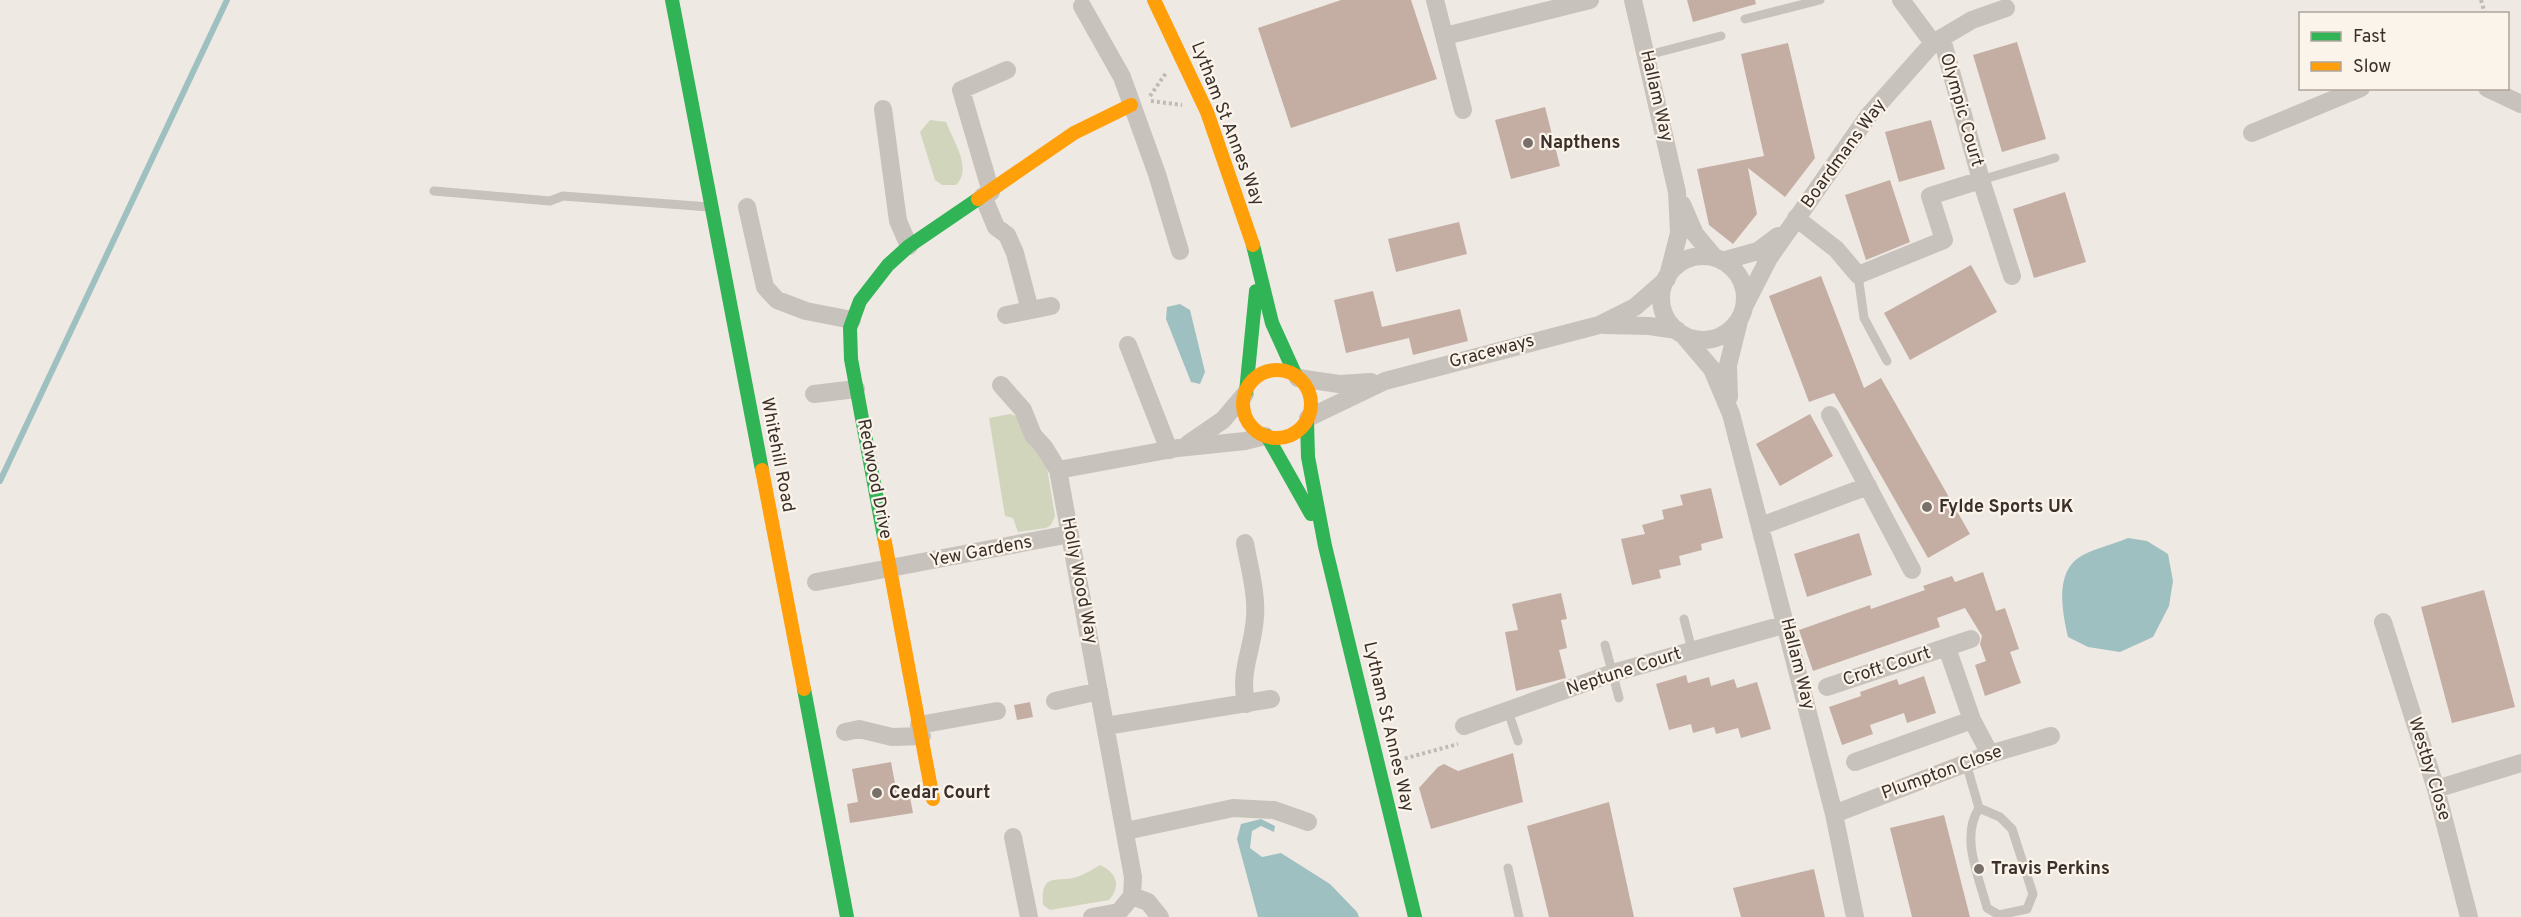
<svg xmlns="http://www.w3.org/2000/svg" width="2521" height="917" viewBox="0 0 2521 917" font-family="Overpass,sans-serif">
  <rect width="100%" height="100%" fill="#efe9e3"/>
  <path fill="#d0d5bc" d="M930,120l16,2c7,19 27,46 10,63h-14l-7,-5 -15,-48z
    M1010,414l7,2 28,40 10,60 -4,9 -5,3 -28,4 -5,-14 -8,-2 -16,-98z
    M1100,865c16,7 22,21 9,35l-59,10 -7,-5c-3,-34 15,-22 34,-28 8,-3 16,-8 23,-12z"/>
  <path fill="#9ec0c1" d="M1180,304l10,6 15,62 -5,12 -9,-2 -25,-63 1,-12z
    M2128,538l19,3 21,13 5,27 -4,25 -16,31 -33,15 -32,-5 -20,-10c-6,-26 -14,-67 15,-82 13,-7 31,-11 45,-17z
    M1261,819l14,7 -1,6 -13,-6 -9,5 -2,17 12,9 19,-4 49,31 27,28 2,5h-101l-21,-78 4,-15z"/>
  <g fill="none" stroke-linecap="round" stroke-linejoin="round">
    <path stroke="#9ec0c1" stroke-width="6" d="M0,481l227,-481"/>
  </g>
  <path fill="#c4aea4" d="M1341,0h70l26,79 -146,49 -33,-100z
    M1687,0h68l1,4 -63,18z
    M2017,42l29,97 -44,13 -29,-97z
    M1788,43l27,115 -30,39 -37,-29 9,46 -24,30 -24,-19 -12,-56 67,-13 -23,-102z
    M1545,107l15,59 -49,13 -16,-59z
    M1931,120l14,49 -46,13 -14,-50z
    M1890,180l20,62 -44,18 -21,-65z
    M2065,192l21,70 -52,16 -21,-69z
    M1459,222l8,32 -71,18 -8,-33z
    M1971,265l26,47 -87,48 -26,-47z
    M1821,276l43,112 17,-10 89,156 -42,24 -94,-165 -25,9 -40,-106z
    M1373,291l9,36 78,-18 8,32 -55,14 -4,-17 -63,15 -12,-53z
    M1810,414l23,42 -53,30 -24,-42z
    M1711,488l12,50 -22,6 1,6 -23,6 2,9 -22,5 2,8 -29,7 -11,-46 24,-5 -3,-9 22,-6 -2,-9 21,-5 -3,-10z
    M1859,533l13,42 -65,22 -13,-43z
    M1983,572l13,39 9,-3 14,41 -9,3 11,31 -36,13 -10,-31 11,-4 -6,-17 2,-8 -17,-28 -28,10 3,9 -127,44 -14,-41 71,-25 1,4 54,-19 -2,-4 29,-10 3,6z
    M2484,590l31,117 -63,16 -31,-116z
    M1561,593l6,26 -6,1 6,28 -8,2 7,28 -50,13 -11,-59 13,-2 -6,-26z
    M1686,675l2,8 21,-6 2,9 23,-7 3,9 20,-6 14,47 -30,9 -3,-10 -22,6 -2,-7 -21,6 -2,-9 -22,6 -13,-46z
    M1924,676l12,37 -29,10 -3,-10 -34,12 3,9 -31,11 -13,-38 32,-11 -1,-4 37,-13 2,6z
    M1030,702l3,15 -16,3 -3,-15z
    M1513,753l10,49 -92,27 -12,-41 19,-21 6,-3 14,7z
    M891,762l6,32 12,-2 4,21 -63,10 -3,-19 11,-2 -6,-33z
    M1609,802l25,115h-85l-22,-91z
    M1944,815l26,102h-58l-22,-89z
    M1814,869l11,48h-84l-8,-29z"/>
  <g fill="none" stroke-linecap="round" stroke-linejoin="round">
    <path stroke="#c1bab4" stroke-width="4" stroke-dasharray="3 3" stroke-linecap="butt" d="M2481,0l4,14
      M1150,96l16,-23
      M1151,101l31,4
      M1399,760l59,-16"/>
    <path stroke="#c8c2bc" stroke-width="9" d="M1745,19l75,-19
      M1648,55l73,-19
      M1981,180l74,-22
      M434,191l116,10 13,-5 146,11
      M1858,275l6,43 23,43
      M1684,619l8,31
      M1605,645l14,53
      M1508,711l10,30
      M1966,763l13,45c-19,30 0,68 8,100l12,7 28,-6 6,-15 -21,-65 -12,-12 -21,-9
      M1508,868l11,49"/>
    <path stroke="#c8c2bc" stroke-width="18" d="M1435,0l28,110
      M1633,0l44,192 2,41 -11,43
      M1901,0l32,43
      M1082,6l40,71 35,97 23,77
      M1445,36l145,-36
      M2487,88l34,16
      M883,109l15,112 11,25
      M2252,133l109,-45
      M1981,180l31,96
      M991,192l-30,-102 46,-20
      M983,196l13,31 11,8 8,18 15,57
      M1682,204l13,30 20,24
      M747,207l18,80 12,13 29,11 46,9
      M1796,218l40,31 22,26 86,-35 -14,-44 51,-16 -39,-141
      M1661 298a42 42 0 1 1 84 0a42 42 0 1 1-84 0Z
      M1722,261l36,-10 20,-15
      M1745,305l24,-47 100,-143 64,-72 39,-23 34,-12
      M1006,315l45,-9
      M1604,325l45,1 28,4
      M1683,335l29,34 19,45 103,400 21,103
      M1128,345l41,105
      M1298,378l41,6 32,-2
      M1001,385l22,25 10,25 11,12 14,23
      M814,394l42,-5
      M1729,397l-1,-32 11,-44
      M1830,415l82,155
      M1308,418l77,-37 214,-56 36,-18 32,-28
      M1188,444l35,-24 22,-26
      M1761,526l107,-40
      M1245,543c4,23 12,51 10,74 -2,33 -16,53 -9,87
      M816,582l254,-48
      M2383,622l53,167 33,128
      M1947,648l25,72 18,34
      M1827,687l144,-48
      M1055,701l44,-10
      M919,725l78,-14
      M1106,726l165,-27
      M1464,726l149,-53 174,-49
      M845,732l14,-3 33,8 30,-1
      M1855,762l117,-42
      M2436,789l85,-26
      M1834,814l156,-60 61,-18
      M1126,831l107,-23 41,2 34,12
      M1013,837l16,80
      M1132,896l16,6 12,15
      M1092,917l27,-5 13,-16 1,-19 -75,-407 120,-22 67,-7 20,-5"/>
    <path stroke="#30b455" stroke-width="14" d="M672,0l90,470
      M1253,245l19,78 24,53
      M1246,392l10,-101
      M1307,421l1,36 17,89 90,371
      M1267,436l44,78
      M884,537l-33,-178 -1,-31 10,-27 28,-36 21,-19 69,-47
      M804,689l43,228"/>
    <path stroke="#ff9f0a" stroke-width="14" d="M1154,0l53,112 46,133
      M978,199l96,-66 57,-28
      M1243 404a34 34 0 1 1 68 0a34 34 0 1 1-68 0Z
      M762,470l42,219
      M884,537l49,262"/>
  </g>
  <g fill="#79706a" stroke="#fbf4eb" stroke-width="2">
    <circle cx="1528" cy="143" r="6"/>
    <circle cx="1927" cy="507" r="6"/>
    <circle cx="877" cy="793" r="6"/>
    <circle cx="1979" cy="869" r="6"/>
  </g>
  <g text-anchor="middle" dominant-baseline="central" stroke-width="4.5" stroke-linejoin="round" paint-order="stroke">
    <g font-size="18" fill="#3a2f29" stroke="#fbf4eb">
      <text transform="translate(1656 96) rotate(77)">Hallam Way</text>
      <text transform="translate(1961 110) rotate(74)">Olympic Court</text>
      <text transform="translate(1227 124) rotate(69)">Lytham St Annes Way</text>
      <text transform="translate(1844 154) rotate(-54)">Boardmans Way</text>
      <text transform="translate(1492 352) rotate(-15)">Graceways</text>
      <text transform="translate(777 455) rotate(79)">Whitehill Road</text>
      <text transform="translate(874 479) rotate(79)">Redwood Drive</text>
      <text transform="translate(981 552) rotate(-11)">Yew Gardens</text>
      <text transform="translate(1079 581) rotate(79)">Holly Wood Way</text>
      <text transform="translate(1797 664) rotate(76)">Hallam Way</text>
      <text transform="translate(1887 667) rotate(-18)">Croft Court</text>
      <text transform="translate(1624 672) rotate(-18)">Neptune Court</text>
      <text transform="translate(1388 727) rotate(77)">Lytham St Annes Way</text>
      <text transform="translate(2429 769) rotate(73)">Westby Close</text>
      <text transform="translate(1942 773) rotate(-20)">Plumpton Close</text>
    </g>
    <g font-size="18" font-weight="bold" fill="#3a2f29" stroke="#fbf4eb" text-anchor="start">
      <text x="1540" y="143">Napthens</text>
      <text x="1939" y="507">Fylde Sports UK</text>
      <text x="889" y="793">Cedar Court</text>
      <text x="1991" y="869">Travis Perkins</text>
    </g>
  </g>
  <rect x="2299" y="12" width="210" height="78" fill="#fbf4eb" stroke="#aea59d" stroke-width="1.5"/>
  <rect x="2311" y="32" width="30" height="9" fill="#30b455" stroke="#aea59d" stroke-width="1.5"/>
  <text x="2353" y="42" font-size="18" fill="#3a2f29">Fast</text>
  <rect x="2311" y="62" width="30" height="9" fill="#ff9f0a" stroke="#aea59d" stroke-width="1.5"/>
  <text x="2353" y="72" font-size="18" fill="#3a2f29">Slow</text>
</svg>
